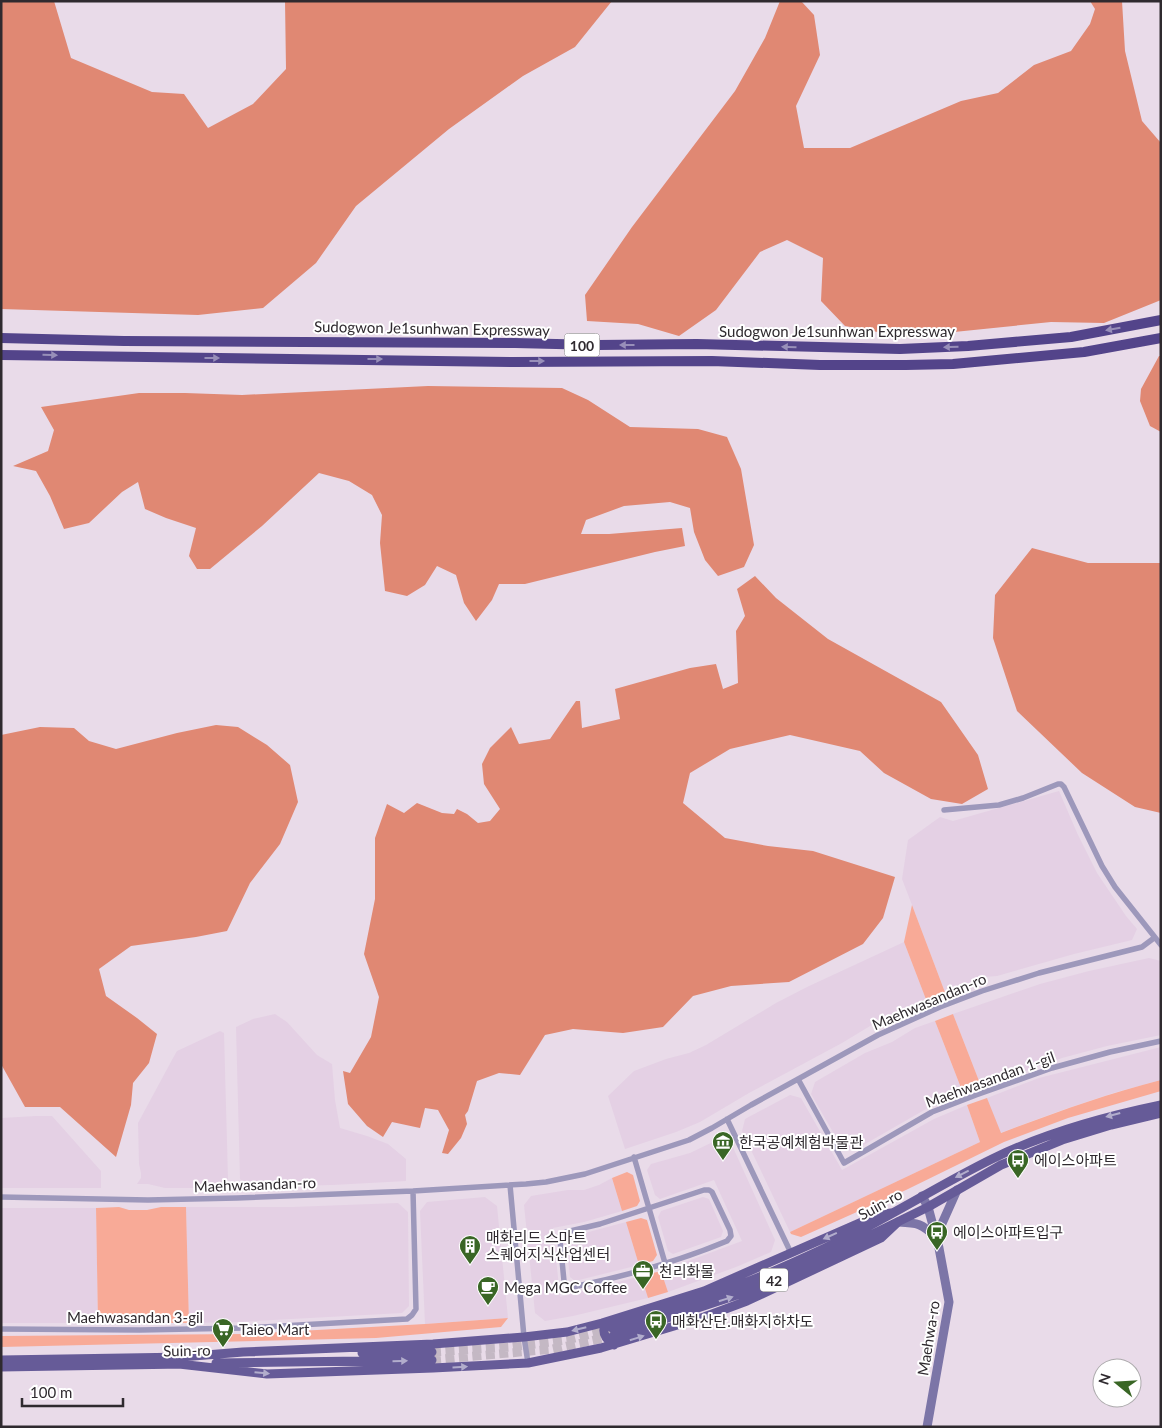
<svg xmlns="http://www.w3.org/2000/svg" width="1162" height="1428" viewBox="0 0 1162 1428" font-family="Lato,'Noto Sans KR',sans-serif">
  <rect width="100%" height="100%" fill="#e9dbe9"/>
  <path fill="#e4d0e4" d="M1059,791l19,44 19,38 29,43 11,13 -5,11 -58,14 -77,22 -14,1 -20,10 -6,4 -11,4 -34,-90 -10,-26 6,-39 32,-23 13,4z
    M904,942l23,60 -27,9 -20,9 -38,23 -93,50 -49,29 -24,10 -51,17 -17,-53 26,-25 32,-12 23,-6 17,-8 70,-42 31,-16z
    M1149,958l12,3v74l-54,11 -45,12 -81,28 -28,-72 87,-30 49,-13z
    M275,1014l12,8 30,33 15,9 3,36 5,28 27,8 21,8 18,15v22l-74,4 -84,2 -8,-8 -4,-152 17,-8z
    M935,1021l28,72 -37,16 -73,42 -12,-5 -30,-52 4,-12 50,-29 27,-11 23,-14z
    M220,1031l4,2 4,146 -9,9h-54l-17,-4h-11l4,-6v-5l-2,-9 -1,-41 35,-65 4,-7z
    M1161,1047v33l-48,13 -48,16 -65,24 -13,-35 52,-20z
    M790,1095l11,3 41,72 92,-51 33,-14 13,37 -190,90 -48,-101 3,-12z
    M36,1116h16l49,55v17h-100v-70z
    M719,1139l12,4 44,97 -4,12 -35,15 -68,25 -7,-21 81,-30 -28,-61 -54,19 -5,-4 -8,-25 4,-6 39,-11z
    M612,1178l10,33 -38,11 -31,6 7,69 81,-21 7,22 -75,18 -28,5 -10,-8 -11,-108 7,-9 37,-6h16l15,-5z
    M485,1197l12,9 11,112 -83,6 -5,-113 7,-9z
    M703,1197l6,2 14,32 -2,6 -48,17 -5,-3 -10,-34 3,-6z
    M398,1203l10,9 1,94 -7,7 -164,9 -49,1 -3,-116h106z
    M1,1208h95l2,115h-97z
    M626,1222l13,43 -64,16 -5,-4 -4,-35 4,-5z"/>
  <path fill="#f8aa97" d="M912,905l34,90 -19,7 -23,-60z
    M953,1014l28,72 -18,7 -28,-72z
    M1161,1080v11l-93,27 -64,24 -98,48 -105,47 -10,-3 -1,-2 190,-90 -13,-37 20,-7 14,35c53,-20 105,-39 160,-53z
    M627,1172l6,3 7,26 -3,5 -15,5 -10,-33z
    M119,1207l10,3h18l14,-3h25l3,116h-91l-2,-115z
    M641,1218l6,2 10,35 -4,6 -14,4 -13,-43z
    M661,1271l7,21 -20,6 -7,-22z
    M508,1318l-7,9 -125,11 -375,9v-11l242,-2 182,-10z"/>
  <path fill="#e08873" d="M1,1h53l17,57 81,34 32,2 24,34 45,-24 33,-35 -1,-68h327l-37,46 -52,29 -74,53 -93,77 -40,57 -53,45 -65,7 -197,-6z
    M780,1h21l13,14 6,40 -24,51 8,42h46l111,-47 37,-8 36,-28 37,-14 19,-27 5,-15 -5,-8h32l3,50 17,70 19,22v157l-57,23 -53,-1 -146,15 -60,-11 -24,-25 2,-43 -36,-18 -27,12 -44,58 -37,26 -41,-12 -51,-3 -2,-26 47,-68 103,-136 30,-53z
    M1159,356h2v76l-11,-6 -10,-25 1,-12z
    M428,386l134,2 26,12 42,27 68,2 29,8 14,32 13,76 -10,22 -26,9 -13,-16 -11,-28 -4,-24 -20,-6 -46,4 -38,14 -5,14h28l73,-6 3,18 -30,6 -130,32h-26l-7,16 -16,21 -12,-18 -8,-28 -19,-9 -12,19 -18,11 -22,-5 -5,-48 2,-28 -10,-20 -23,-14 -30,-8 -57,53 -52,43h-13l-8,-13 7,-28 -30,-10 -21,-9 -7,-27 -16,10 -33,31 -25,6 -14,-33 -14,-25 -23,-5 35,-15 6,-21 -13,-23 98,-14h46l57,2z
    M1032,548l56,15h73v250l-26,-6 -53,-34 -65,-62 -24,-73 2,-43z
    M755,576l21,22 52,41 113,63 37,53 10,34 -26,15 -31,-5 -47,-26 -24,-22 -70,-16 -60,14 -40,24 -7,30 42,35 43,8 45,5 82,26 -12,41 -20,26 -74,38 -58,4 -38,10 -30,31 -40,6 -50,-4 -28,6 -25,40 -21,-2 -22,8 -9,30 -3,4 2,9 -6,14 -13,16 -6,-1 7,-23 -11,-20 -13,-2 -5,20 -28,-6 -9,15 -16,-11 -19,-22 -5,-33 7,2 21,-36 8,-40 -15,-43 11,-55v-61l12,-34 17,9 13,-10 25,10 12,1 3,-5 10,5 11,9 12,-2 10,-12 -16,-25 -2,-20 8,-16 21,-21 8,17 31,-5 26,-38h4l2,27 38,-9 -5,-30 75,-21 26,-4 7,25 15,-6 -2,-52 9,-15 -8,-27z
    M216,725l22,2 29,18 23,20 8,37 -18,42 -30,39 -23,48 -31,6 -65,9 -32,23 7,27 31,22 20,16 -8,29 -16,20 -2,22 -15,52 -56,-50h-35l-24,-43v-329l39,-8 34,1 15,13 27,8 61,-16z"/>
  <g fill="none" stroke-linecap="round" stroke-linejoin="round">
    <path stroke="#c4b8c4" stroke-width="9" stroke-dasharray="9 4.5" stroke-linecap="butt" d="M432,1352l79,-5 56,-7 43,-11
      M432,1360l121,-11 60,-13"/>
    <path stroke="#9d98bb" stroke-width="5.5" d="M944,810l55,-5 24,-7 35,-14h3l3,3 38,79 13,21 46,58
      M798,1079l46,84 88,-51 44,-17 76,-27 58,-16 51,-11
      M727,1119l64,134
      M634,1157l31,106
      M510,1185l14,152 4,26
      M704,1190h5l3,2 18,38 1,6 -4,5c-50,21 -101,35 -154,46l-6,-2 -3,-4 -4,-41 2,-5 4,-3 34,-8z
      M1,1197l147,3 89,-2 176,-7 113,-7 20,-2 39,-8 104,-34 23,-12 39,-23 127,-70 62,-28 42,-16 57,-18 103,-26 12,-9
      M1,1329l139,1 104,-2 163,-9 5,-4 4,-6 -3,-118"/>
    <path stroke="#7c75a7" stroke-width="9" d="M922,1196l6,11 11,41 10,54 -22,125
      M898,1222c20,1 23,1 38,15
      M936,1237l21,-47"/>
    <path stroke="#665b98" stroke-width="9" d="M606,1322c-5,10 -1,17 8,23
      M612,1328c41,-14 82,-26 122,-41 31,-11 61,-25 91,-39 57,-26 110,-61 167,-89 53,-26 111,-42 169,-54
      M613,1336l130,-43 73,-31 112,-55 73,-42 61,-25 49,-15 50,-12
      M362,1353l70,-1
      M181,1357l62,-5 190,-8 91,-7 43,-5 35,-9 102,-32 169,-74 18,-4
      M1,1360l186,-3
      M216,1363l216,-3
      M179,1364l88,10 166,-6 95,-5 73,-15 103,-31 43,-16 134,-63 17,-16
      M1,1367l182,-3"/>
    <path stroke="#53448a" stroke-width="10" d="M1,338l123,3 391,2 82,2 100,-1 203,5 68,-3 103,-9 90,-17
      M1,355l512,7 199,-1 108,4h86l47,-1 131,-12 77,-14"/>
  </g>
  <defs><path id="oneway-solid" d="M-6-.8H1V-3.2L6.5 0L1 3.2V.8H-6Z" transform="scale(1.25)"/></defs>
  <g fill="#988fb9">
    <use href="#oneway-solid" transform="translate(1113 329) rotate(170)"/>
    <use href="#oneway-solid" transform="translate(627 345) rotate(180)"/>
    <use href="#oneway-solid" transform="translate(789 347) rotate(-178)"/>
    <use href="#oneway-solid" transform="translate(951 347) rotate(178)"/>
    <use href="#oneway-solid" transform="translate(50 355) rotate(1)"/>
    <use href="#oneway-solid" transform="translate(212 358)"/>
    <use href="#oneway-solid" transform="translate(375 359)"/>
    <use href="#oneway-solid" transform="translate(537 361)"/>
  </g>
  <g fill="#b2adcc">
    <use href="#oneway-solid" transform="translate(1113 1115) rotate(165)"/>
    <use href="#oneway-solid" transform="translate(962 1174) rotate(153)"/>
    <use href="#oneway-solid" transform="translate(830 1236) rotate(156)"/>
    <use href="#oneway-solid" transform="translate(726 1299) rotate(-18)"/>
    <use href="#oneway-solid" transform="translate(579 1329) rotate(166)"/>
    <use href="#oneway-solid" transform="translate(637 1338) rotate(-17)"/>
    <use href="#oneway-solid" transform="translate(400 1361) rotate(-1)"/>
    <use href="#oneway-solid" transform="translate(460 1367) rotate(-3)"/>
    <use href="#oneway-solid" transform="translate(262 1373) rotate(5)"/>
  </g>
  <defs>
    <g id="museum-pin" transform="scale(1.125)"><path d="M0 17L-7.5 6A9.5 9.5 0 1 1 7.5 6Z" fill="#396625" stroke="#fff"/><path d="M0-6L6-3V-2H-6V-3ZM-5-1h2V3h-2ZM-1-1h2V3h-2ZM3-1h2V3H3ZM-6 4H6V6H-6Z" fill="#fff"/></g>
    <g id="bus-pin" transform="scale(1.125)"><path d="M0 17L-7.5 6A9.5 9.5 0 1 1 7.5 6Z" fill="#396625" stroke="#fff"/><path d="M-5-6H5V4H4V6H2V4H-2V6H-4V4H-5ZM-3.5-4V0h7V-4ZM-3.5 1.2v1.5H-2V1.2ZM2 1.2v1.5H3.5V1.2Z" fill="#fff"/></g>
    <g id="building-pin" transform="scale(1.125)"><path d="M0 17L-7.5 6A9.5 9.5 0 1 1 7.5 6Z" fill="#396625" stroke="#fff"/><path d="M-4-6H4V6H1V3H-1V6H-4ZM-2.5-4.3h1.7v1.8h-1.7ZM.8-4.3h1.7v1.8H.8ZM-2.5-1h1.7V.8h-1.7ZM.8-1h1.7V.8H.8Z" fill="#fff"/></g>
    <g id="office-pin" transform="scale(1.125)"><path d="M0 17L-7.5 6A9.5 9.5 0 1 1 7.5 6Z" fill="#396625" stroke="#fff"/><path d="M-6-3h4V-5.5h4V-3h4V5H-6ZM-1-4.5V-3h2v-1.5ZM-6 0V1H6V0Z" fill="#fff"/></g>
    <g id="cafe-pin" transform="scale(1.125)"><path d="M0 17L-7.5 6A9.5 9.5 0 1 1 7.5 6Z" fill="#396625" stroke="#fff"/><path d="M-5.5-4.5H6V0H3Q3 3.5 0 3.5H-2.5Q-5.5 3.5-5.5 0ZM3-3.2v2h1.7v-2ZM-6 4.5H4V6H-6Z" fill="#fff"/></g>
    <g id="supermarket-pin" transform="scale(1.125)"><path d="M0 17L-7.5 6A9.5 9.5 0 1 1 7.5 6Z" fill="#396625" stroke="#fff"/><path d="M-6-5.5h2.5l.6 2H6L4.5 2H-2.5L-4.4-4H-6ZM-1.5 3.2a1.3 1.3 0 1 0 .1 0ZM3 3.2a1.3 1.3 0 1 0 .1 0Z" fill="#fff"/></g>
  </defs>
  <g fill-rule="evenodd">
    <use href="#museum-pin" x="723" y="1142"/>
    <use href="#bus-pin" x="1018" y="1160"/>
    <use href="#bus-pin" x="937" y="1232"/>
    <use href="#building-pin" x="470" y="1246"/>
    <use href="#office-pin" x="643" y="1271"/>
    <use href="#cafe-pin" x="488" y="1287"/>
    <use href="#bus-pin" x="656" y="1321"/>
    <use href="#supermarket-pin" x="223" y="1329"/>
  </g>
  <g text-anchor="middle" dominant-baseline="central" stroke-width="4" stroke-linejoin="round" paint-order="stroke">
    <g fill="#fff" stroke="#6d6a6d" stroke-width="1">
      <rect x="564.5" y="333.5" width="35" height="23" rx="4"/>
      <rect x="760" y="1268.5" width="28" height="23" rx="4"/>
    </g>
    <g font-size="14" font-weight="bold" fill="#2f2a2f">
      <text x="582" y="345">100</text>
      <text x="774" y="1280">42</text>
    </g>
    <g font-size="15" fill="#2f2a2f" stroke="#fff">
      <text transform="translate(432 328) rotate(1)">Sudogwon Je1sunhwan Expressway</text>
      <text x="837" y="331">Sudogwon Je1sunhwan Expressway</text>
      <text transform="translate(929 1001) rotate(-23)">Maehwasandan-ro</text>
      <text transform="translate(990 1079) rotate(-20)">Maehwasandan 1-gil</text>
      <text transform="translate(255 1184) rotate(-2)">Maehwasandan-ro</text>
      <text transform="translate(880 1204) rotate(-29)">Suin-ro</text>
      <text x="135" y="1317">Maehwasandan 3-gil</text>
      <text transform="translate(928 1338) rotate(-81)">Maehwa-ro</text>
      <text transform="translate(187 1350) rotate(-1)">Suin-ro</text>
    </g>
    <g font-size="15" fill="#2f2a2f" stroke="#fff" text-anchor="start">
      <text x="739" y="1142">한국공예체험박물관</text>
      <text x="1034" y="1160">에이스아파트</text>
      <text x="953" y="1232">에이스아파트입구</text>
      <text x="486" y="1237">매화리드 스마트<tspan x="486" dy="17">스퀘어지식산업센터</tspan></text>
      <text x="659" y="1271">천리화물</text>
      <text x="504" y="1287">Mega MGC Coffee</text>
      <text x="672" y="1321">매화산단.매화지하차도</text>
      <text x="239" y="1329">Taieo Mart</text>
    </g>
  </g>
  <rect width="1162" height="1428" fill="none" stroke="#2f2a2f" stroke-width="5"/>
  <g transform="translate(1117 1383) rotate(288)"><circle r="24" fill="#ffffff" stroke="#acaaac"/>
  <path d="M0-4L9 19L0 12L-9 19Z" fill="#396625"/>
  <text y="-8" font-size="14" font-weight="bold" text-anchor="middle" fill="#2f2a2f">N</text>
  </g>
  <path d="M22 1398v8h101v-8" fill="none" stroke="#2f2a2f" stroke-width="2.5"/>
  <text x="30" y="1398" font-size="15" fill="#2f2a2f" stroke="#ffffff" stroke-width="4" paint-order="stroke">100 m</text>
</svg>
